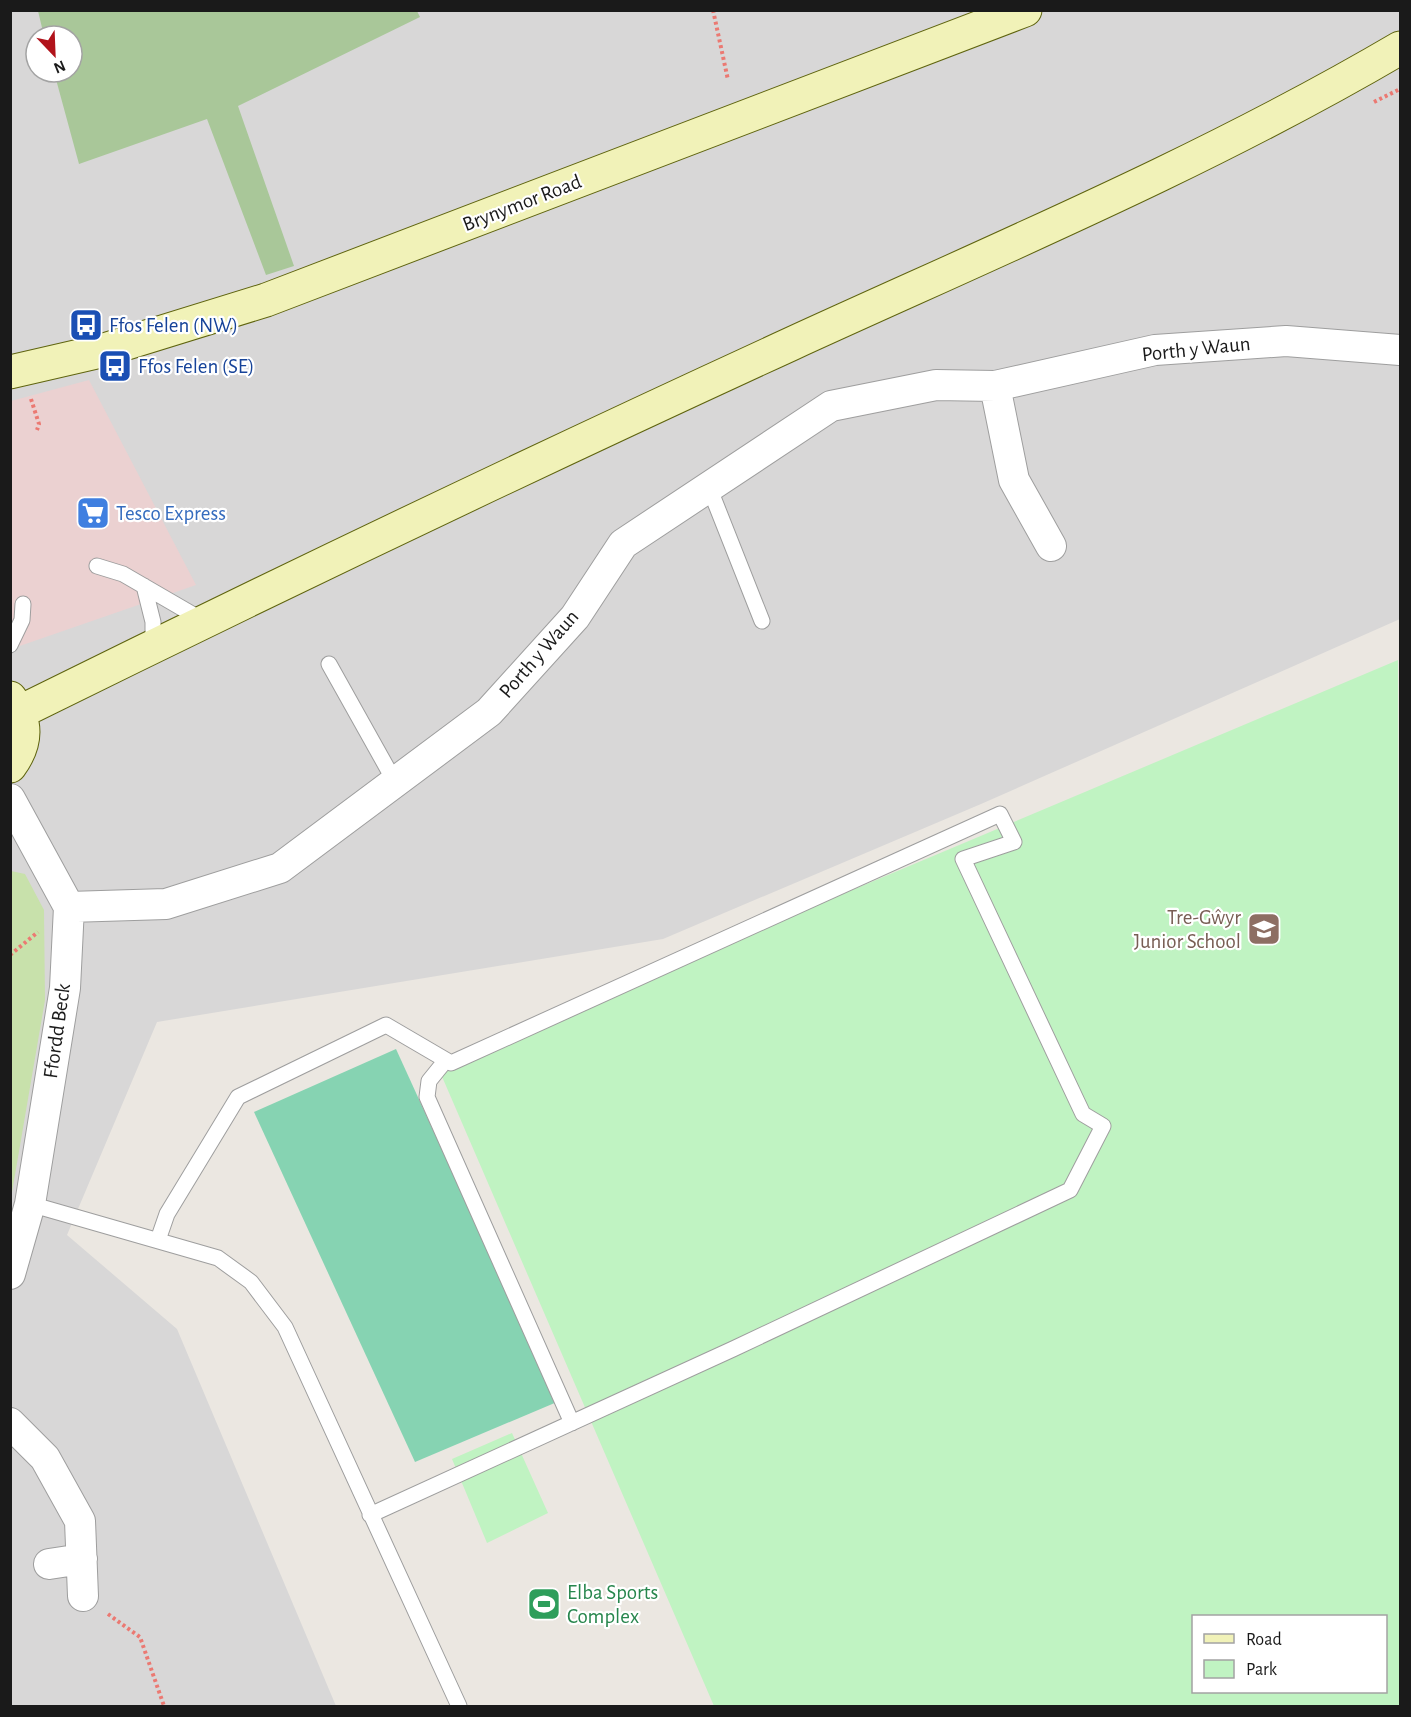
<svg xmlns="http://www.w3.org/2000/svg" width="1411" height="1717" viewBox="0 0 1411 1717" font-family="'Alegreya Sans',sans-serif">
  <rect width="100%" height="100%" fill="#ebe7e1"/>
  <path fill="#d8d7d7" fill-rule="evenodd" d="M11,11h1389v608l-419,185 -318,135 -506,83 -90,213 110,94 159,377h-325zM36,36h36v36h-36z"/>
  <path fill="#ebd1d1" d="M89,380l107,205 -185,64v-248z"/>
  <path fill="#c8e1ab" d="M11,871l14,3 19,36 1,90 -34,198z"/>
  <path fill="#a9c799" d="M417,11l3,6 -182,89 56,160 -28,9 -59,-156 -128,45 -25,-92h18v-36h-28l-6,-25z"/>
  <path fill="#c0f3c2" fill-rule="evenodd" d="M1398,660l2,1046h-686l-277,-641zM1194,1616h192v76h-192z
    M512,1433l36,80 -61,30 -35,-84z"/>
  <path fill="#86d3b2" d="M396,1049l161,353 -142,60 -161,-350z"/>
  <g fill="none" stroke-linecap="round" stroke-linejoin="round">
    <g stroke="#9e9e9e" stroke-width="17">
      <path id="lane" d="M709,487l53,134
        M97,566l26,8 81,47
        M144,586l9,36v24
        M10,645l12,-25 1,-16
        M329,664l66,118
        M446,1060l-17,21 -2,16 145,326
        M30,1204l188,54 33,24 34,45 174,379
        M158,1240l9,-26 71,-117 148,-72 65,38 549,-249 14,28 -51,17 120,255 20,12 -33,64 -337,159 -363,166"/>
    </g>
    <g stroke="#9e9e9e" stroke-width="32">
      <path id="street" d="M995,386l19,94 37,66
        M10,799l59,108 -4,81 -35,216 -20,70
        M69,907l97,-3 114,-36 209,-156 86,-95 48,-73 208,-138 105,-21 59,1 160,-36 131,-9 114,9
        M10,1423l35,35 35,63 3,75
        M49,1564l33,-5"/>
    </g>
    <g stroke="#5f640f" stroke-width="35">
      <path id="secondary" d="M10,372l91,-21 165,-51 759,-290
        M10,698c17,23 17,45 0,68
        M20,712c255,-126 512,-249 771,-368 205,-94 415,-182 609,-296"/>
    </g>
    <path stroke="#eb7972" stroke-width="4" stroke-dasharray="3 3" stroke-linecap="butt" d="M713,10l15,70
      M1374,102l26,-13
      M31,399l8,25 -2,6
      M10,955l28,-23
      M108,1614l32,23 24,69"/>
    <use href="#lane" stroke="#fff" stroke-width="15"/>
    <use href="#street" stroke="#fff" stroke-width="30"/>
    <use href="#secondary" stroke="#f1f2b8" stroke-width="33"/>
  </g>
  <defs>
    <g id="bus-square" transform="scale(1.725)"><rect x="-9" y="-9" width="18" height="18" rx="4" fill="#1a4fb4" stroke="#fff"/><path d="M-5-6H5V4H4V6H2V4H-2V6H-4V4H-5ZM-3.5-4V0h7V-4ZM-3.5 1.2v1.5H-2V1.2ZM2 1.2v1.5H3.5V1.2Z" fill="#fff"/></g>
    <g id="supermarket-square" transform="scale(1.725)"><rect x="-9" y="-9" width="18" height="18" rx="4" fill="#3f7fe0" stroke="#fff"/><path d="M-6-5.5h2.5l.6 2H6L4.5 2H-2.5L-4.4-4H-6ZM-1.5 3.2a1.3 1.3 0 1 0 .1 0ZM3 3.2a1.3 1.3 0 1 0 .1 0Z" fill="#fff"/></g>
    <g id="school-square" transform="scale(1.725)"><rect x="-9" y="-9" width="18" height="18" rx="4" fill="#8d6e63" stroke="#fff"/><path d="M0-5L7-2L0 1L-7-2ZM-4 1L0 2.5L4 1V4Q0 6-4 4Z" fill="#fff"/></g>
    <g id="stadium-square" transform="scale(1.725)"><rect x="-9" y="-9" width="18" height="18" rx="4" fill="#2e9e5b" stroke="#fff"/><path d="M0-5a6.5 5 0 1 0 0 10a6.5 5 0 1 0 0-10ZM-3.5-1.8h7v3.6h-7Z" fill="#fff"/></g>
  </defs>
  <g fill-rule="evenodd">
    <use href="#bus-square" x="86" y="325"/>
    <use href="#bus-square" x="115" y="366"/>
    <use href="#supermarket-square" x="93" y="513"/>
    <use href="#school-square" x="1264" y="929"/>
    <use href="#stadium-square" x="544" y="1604"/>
  </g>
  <g text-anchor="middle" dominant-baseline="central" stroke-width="4.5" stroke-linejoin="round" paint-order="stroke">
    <g font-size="21" fill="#1a1a1a" stroke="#fff">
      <text transform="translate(522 203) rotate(-21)">Brynymor Road</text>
      <text transform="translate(1196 349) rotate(-6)">Porth y Waun</text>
      <text transform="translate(539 654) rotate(-49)">Porth y Waun</text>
      <text transform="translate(57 1031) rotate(-82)">Ffordd Beck</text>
    </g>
    <g font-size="21" fill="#164399" stroke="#fff" text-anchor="start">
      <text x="109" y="325">Ffos Felen (NW)</text>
      <text x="138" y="366">Ffos Felen (SE)</text>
    </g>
    <g font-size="21" fill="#366cbe" stroke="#fff" text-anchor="start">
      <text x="116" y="513">Tesco Express</text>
    </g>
    <g font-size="21" fill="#785e54" stroke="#fff" text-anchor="end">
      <text x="1241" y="917">Tre-Gŵyr<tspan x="1241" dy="24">Junior School</tspan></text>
    </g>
    <g font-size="21" fill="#27864d" stroke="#fff" text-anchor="start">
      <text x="567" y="1592">Elba Sports<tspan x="567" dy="24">Complex</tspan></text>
    </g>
  </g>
  <rect width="1411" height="1717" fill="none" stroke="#1a1a1a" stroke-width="24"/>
  <rect x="1192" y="1615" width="195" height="78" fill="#ffffff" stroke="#a3a3a3" stroke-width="1.5"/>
  <rect x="1204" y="1634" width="30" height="9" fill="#f1f2b8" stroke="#a3a3a3" stroke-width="1.5"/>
  <text x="1246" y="1645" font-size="18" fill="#1a1a1a">Road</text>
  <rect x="1204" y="1660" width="30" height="18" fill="#c0f3c2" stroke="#a3a3a3" stroke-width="1.5"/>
  <text x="1246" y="1675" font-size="18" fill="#1a1a1a">Park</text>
  <g transform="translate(54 54) rotate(157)"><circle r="28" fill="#ffffff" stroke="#a3a3a3" stroke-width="1.5"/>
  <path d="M0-4.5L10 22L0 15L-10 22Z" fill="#b1131b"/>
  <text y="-9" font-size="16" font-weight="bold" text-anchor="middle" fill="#1a1a1a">N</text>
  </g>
</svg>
